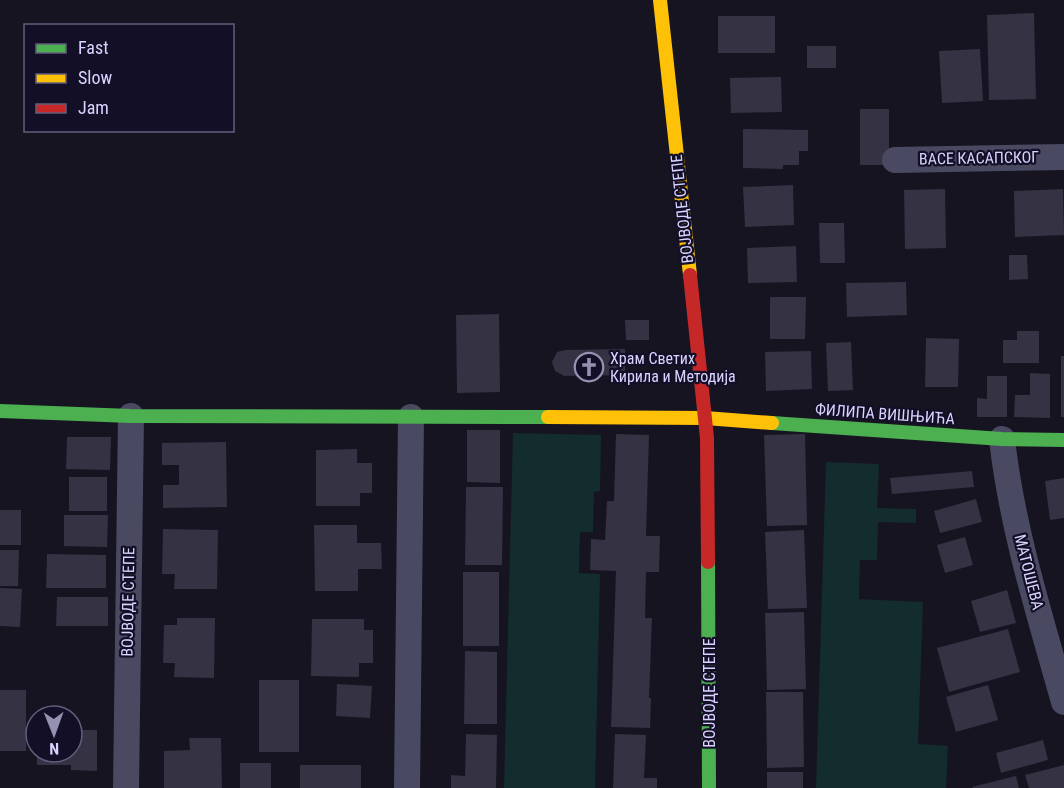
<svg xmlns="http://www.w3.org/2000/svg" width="1064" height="788" viewBox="0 0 1064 788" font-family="'Roboto Condensed',sans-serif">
  <rect width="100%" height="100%" fill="#161421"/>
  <path fill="#132c2d" d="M513,433l88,2 -1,56 -6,1 -1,40h-13l-1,41 21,1 -5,214h-91z
    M826,462l53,2 -2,44 39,1v14l-38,-1 -1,38h-17l-1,39 64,3 -5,142 30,2 -2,42h-130z"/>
  <path fill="#343243" d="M1034,13l2,86 -47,1 -2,-85z
    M718,16h57v37h-57z
    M807,46h29v22h-29z
    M980,49l3,52 -41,2 -3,-52z
    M781,77l1,35 -51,1 -1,-35z
    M860,109h29v56h-29z
    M743,129l65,1v21h-9v14h-16v4l-40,-1z
    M793,185l1,40 -49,2 -2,-40z
    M945,189l1,59 -41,1 -1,-59z
    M1063,189l1,46 -49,2 -1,-46z
    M819,223h25l1,40h-25z
    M796,246l1,36 -49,1 -1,-35z
    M1009,255h18l1,24 -19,1z
    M906,282l1,33 -60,2 -1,-34z
    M770,297h36l-1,42h-35z
    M499,314l1,78 -43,1 -1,-78z
    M625,320h24v20h-23z
    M1017,331h22v32h-36v-23h14z
    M926,338l33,1 -1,48h-33z
    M851,342l2,48 -25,1 -2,-48z
    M625,349v26l-61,1 -9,-5 -3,-9 5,-10 9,-2z
    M811,351l1,38 -46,2 -1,-39z
    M1061,356h3v61h-3z
    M1030,373l20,1v44l-36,-1 1,-22h15z
    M987,376h20v41h-30v-19l10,1z
    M467,430h33v53l-33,-1z
    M616,434l33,1 -3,101h14l-1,36h-13l-1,46h7l-3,80h2l-1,30 -39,-1 5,-156 -26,-1 1,-31 14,1 2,-39h7z
    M805,434l2,91 -40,1 -3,-91z
    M67,437h44l-1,33 -44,-1z
    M226,442l1,65 -64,1v-23h16v-20h-17v-22z
    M357,449v14h15v30h-12v13h-44v-56z
    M972,471l2,16 -82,7 -2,-16z
    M69,477h38v34h-38z
    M1064,478v40l-14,2 -5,-39z
    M466,487h37l-1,78h-37z
    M976,499l6,23 -42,11 -6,-22z
    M0,510h21v35h-21z
    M64,515h44l-1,32 -43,-1z
    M314,525h43v18h24l1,26h-24v22h-43z
    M163,529l55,1 -1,59h-43l1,-15h-13z
    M804,530l3,78 -39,1 -3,-77z
    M965,537l8,28 -28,8 -8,-28z
    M0,550h19l-1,36h-18z
    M47,554l59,1v33h-60z
    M463,572h36v74h-36z
    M0,588l22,1 -2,38 -20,-1z
    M1007,590l9,33 -36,9 -9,-31z
    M57,597h51v29h-52z
    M804,612l2,77 -39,1 -2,-77z
    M177,618h38l-1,60 -40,-1 1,-14h-12l1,-38h13z
    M312,619h52v11h9v33h-14v14l-48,-1z
    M1008,629l12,43 -71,20 -12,-44z
    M465,651l32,1v72h-33z
    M259,680h40v72h-40z
    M337,684l35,2 -2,32 -34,-2z
    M988,685l10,35 -42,12 -10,-35z
    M0,690h26v61h-26z
    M766,692h37l1,75 -37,1z
    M72,730h25v41l-26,-1v-5h-34v-13h35z
    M466,734l31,1 -1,53h-45v-13l14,1z
    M615,734l31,1 -2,43h13v10h-44z
    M189,738h32l1,50h-58v-37l26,-1z
    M1043,740l5,20 -47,13 -5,-20z
    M240,763h31v25h-31z
    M300,765h61v23h-61z
    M1064,765v23h-35l-4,-13z
    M767,772h36v16h-36z
    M1016,776l3,12h-46l-1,-1z"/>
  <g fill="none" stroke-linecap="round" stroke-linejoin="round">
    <path stroke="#4a4962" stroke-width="26" d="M895,160l169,-3
      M1002,439c10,90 38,177 62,263
      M126,788l5,-372
      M407,788l4,-371"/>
    <path stroke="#4caf50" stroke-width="14" d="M0,411l131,5 417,1
      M772,423l230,16 62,1
      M708,562l1,226"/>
    <path stroke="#ffc107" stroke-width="14" d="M660,0l30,275
      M548,417l157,1 67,5"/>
    <path stroke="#c62828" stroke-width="14" d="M690,275l17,163 1,124"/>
  </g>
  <defs>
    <g id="church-ring" transform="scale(1.5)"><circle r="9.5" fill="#130f26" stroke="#9591b1" stroke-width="1.5"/><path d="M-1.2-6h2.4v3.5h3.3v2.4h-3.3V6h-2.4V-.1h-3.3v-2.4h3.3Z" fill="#9591b1"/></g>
  </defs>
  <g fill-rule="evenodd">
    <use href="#church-ring" x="589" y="367"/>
  </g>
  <g text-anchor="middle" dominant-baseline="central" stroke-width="4.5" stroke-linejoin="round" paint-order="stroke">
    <g font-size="16" fill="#d9d4ff" stroke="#130f26">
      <text transform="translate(979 158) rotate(-1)">ВАСЕ КАСАПСКОГ</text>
      <text transform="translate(682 209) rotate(-96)">ВОЈВОДЕ СТЕПЕ</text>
      <text transform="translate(885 414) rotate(4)">ФИЛИПА ВИШЊИЋА</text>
      <text transform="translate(1029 572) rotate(76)">МАТОШЕВА</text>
      <text transform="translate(128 602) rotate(-89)">ВОЈВОДЕ СТЕПЕ</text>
      <text transform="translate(709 693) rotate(-90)">ВОЈВОДЕ СТЕПЕ</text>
    </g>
    <g font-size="16" fill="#d9d4ff" stroke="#130f26" text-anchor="start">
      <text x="610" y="358">Храм Светих<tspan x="610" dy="18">Кирила и Методија</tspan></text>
    </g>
  </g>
  <rect x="24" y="24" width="210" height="108" fill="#130f26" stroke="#625e7d" stroke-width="1.5"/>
  <rect x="36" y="44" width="30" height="9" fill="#4caf50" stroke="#625e7d" stroke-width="1.5"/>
  <text x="78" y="54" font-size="18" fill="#d9d4ff">Fast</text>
  <rect x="36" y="74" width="30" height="9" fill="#ffc107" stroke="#625e7d" stroke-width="1.5"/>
  <text x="78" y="84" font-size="18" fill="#d9d4ff">Slow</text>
  <rect x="36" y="104" width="30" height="9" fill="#c62828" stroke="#625e7d" stroke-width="1.5"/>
  <text x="78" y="114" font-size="18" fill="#d9d4ff">Jam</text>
  <g transform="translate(54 734) rotate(179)"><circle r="28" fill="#130f26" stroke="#625e7d" stroke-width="1.5"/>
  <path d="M0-4.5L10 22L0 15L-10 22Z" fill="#9591b1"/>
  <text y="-9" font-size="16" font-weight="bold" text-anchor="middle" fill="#d9d4ff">N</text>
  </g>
</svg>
